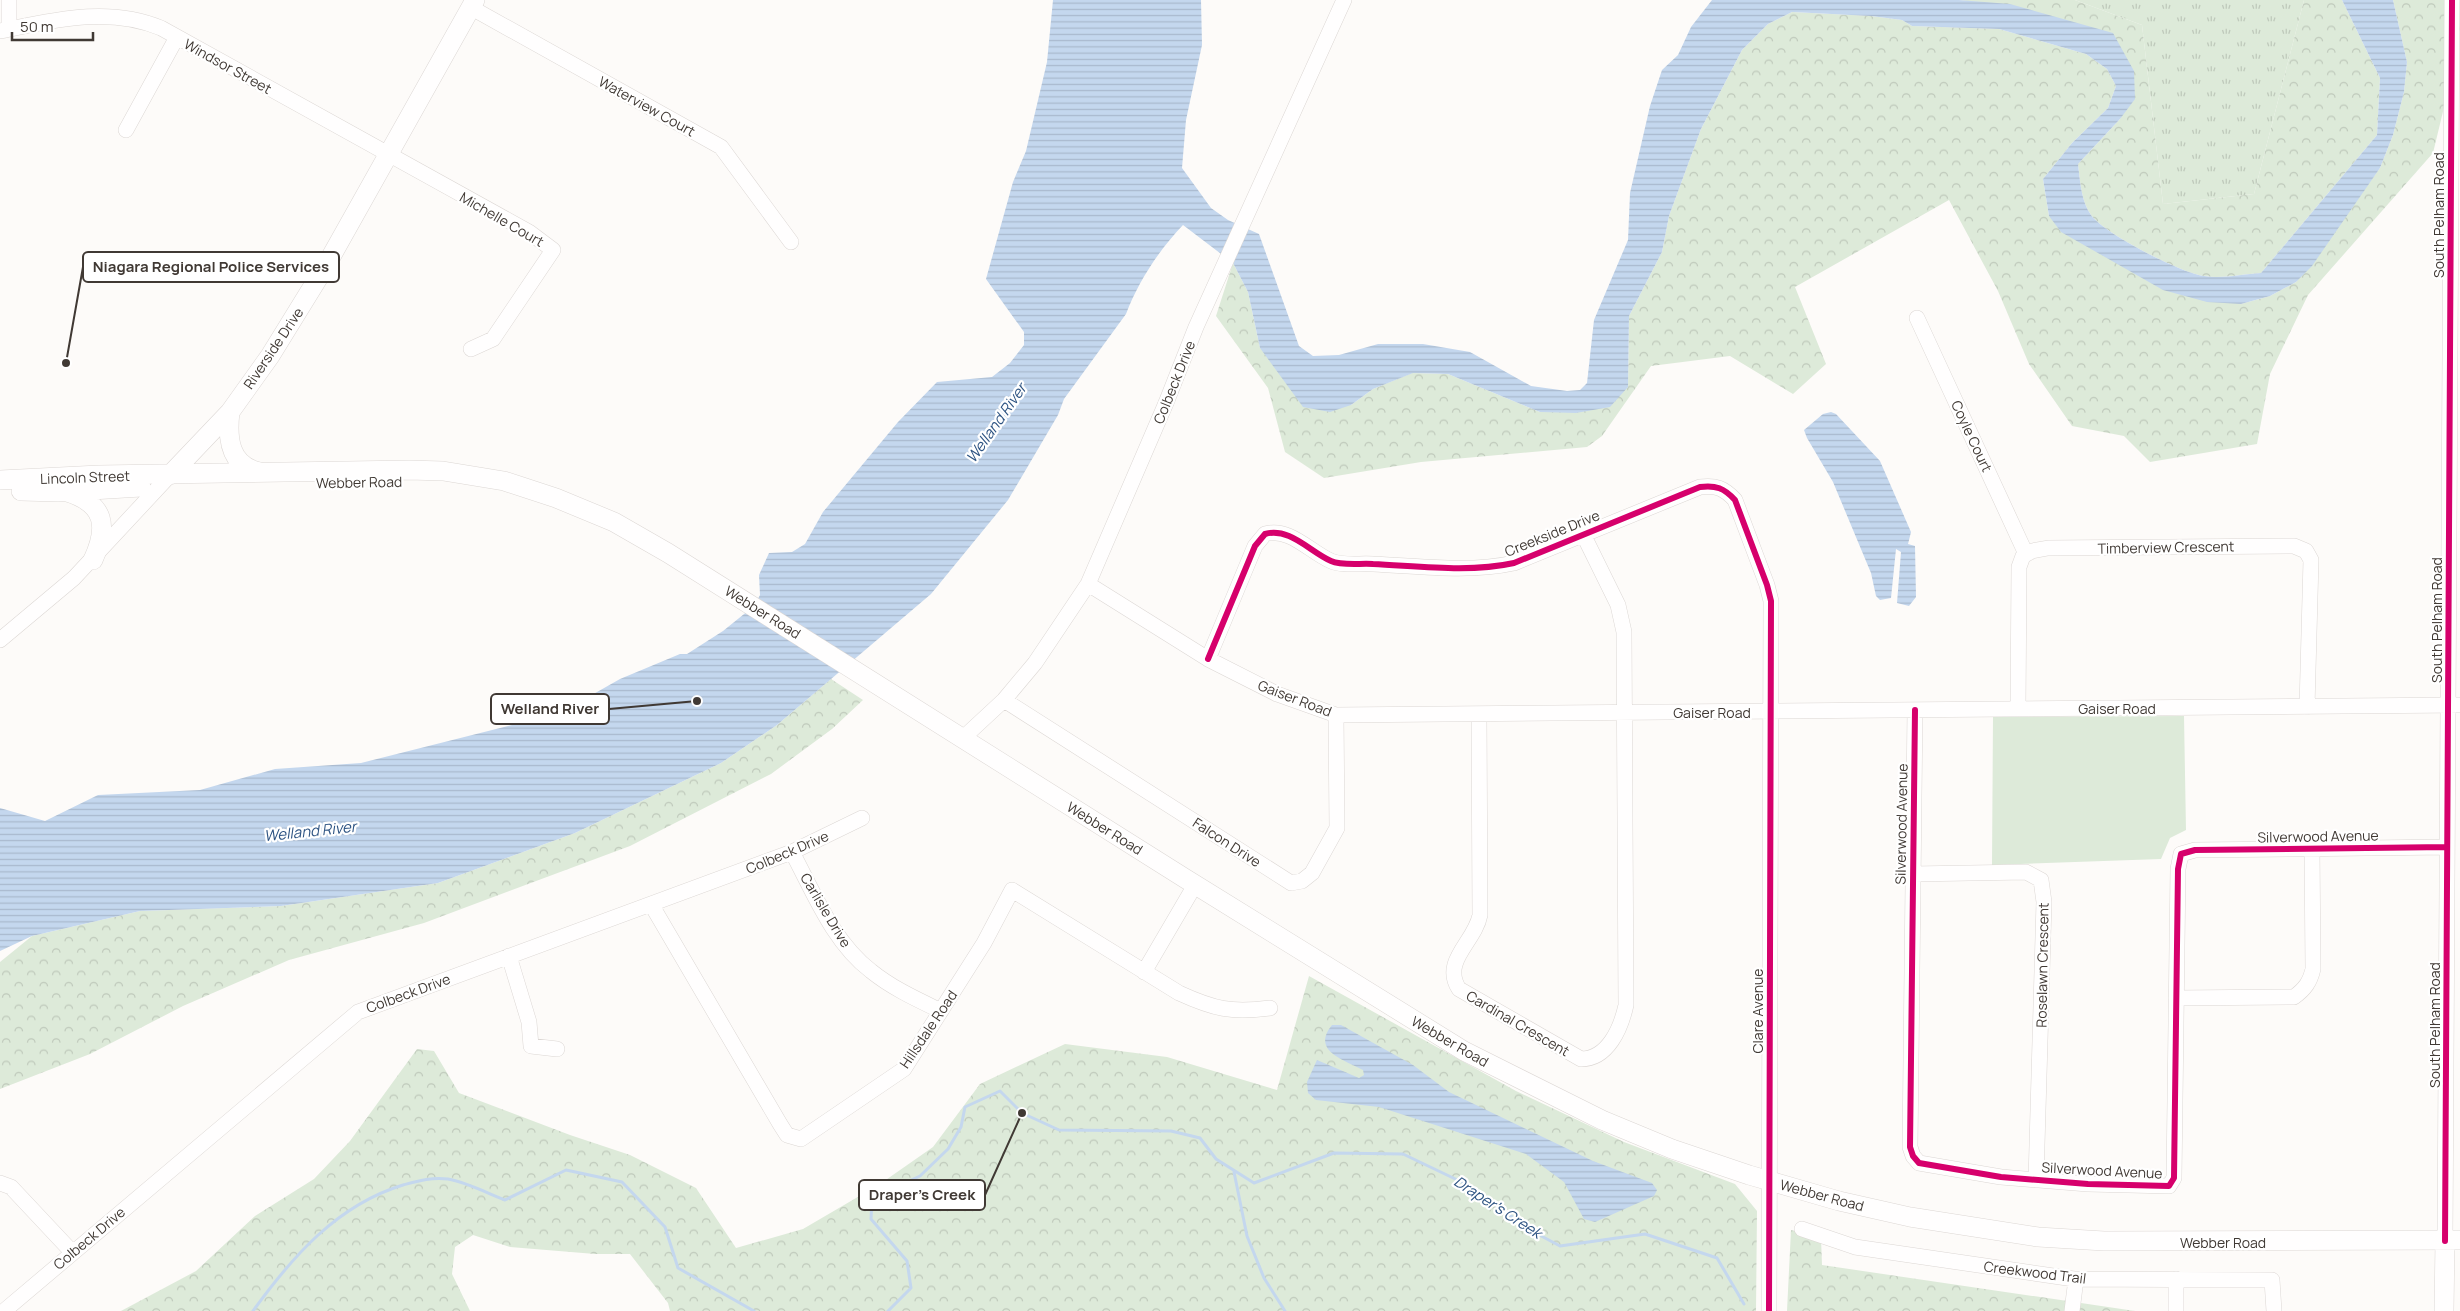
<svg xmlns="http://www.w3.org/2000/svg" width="2460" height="1311" viewBox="0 0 2460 1311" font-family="Manrope,sans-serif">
  <defs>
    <pattern id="grass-tufts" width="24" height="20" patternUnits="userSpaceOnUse" patternTransform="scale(1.25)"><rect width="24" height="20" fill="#ddead9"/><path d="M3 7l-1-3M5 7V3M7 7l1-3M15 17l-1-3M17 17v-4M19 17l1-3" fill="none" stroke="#bfc9bb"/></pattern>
    <pattern id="forest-crowns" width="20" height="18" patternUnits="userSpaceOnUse" patternTransform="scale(1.25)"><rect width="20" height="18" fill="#ddead9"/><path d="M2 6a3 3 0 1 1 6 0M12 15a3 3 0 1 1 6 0" fill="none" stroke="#bfc9bb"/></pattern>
    <pattern id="water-rules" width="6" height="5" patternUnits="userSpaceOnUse" patternTransform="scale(1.25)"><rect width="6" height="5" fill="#c4d7ee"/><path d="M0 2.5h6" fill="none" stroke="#a9b9cd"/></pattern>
  </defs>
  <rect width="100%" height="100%" fill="#fdfbf9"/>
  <path fill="url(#grass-tufts)" d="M2075,0h229l-50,194 -91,10 -21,-179z"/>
  <path fill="url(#forest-crowns)" d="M1959,0h116l67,25 21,179 91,-10 50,-194h38l38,78 -3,57 -116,138c-18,1 -39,6 -57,3 -21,-2 -101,-43 -113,-61 -10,-14 -11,-35 -13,-51l42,-45 14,-48 -159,-69z
    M2393,0h67v31l-5,1 -2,38 -20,83 -125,142 -38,79 -13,70 -107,18 -26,-26 -52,-10 -43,-62 -31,-73 -49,-91 -154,87 31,77 -33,30 -63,-38 -79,10 -49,70 -15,11 -166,15 -97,16 -39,-26 -17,-64 -52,-72 17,-53 15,29 12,56 91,57 22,-16 39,-16 36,1 92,38 88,-25 1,-71 33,-64 7,-36 32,-87 41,-79 26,-26 24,-12 79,4 31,4 10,6 87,3 87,25 21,15 9,17 -8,22 -36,35 -29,36 6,37 192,88 29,-8 26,-14 84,-114 13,-33 11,-43 3,-30z
    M831,679l32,21 -31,29 -61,45 -141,72 -206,77 -135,37 -106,46 -93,48 -90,35v-127l32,-26 108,-25 141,-5 157,-23 137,-50 146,-70 56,-38z
    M1309,976l207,115 108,51 111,42 22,27 -1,100h-1086l-2,-8 -38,-49h-35l-85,-7 -37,-12 -18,12 -3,27 18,37h-349l75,-40 59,-55 59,-37 36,-38 67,-92 17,2 25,42 111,42 60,20 66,33 40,60 67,-19 77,-45 53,-37 47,-63 85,-40 102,13 110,33z
    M1791,1230l30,8 1,27 313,46h-348z"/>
  <path fill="#ddead9" d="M2184,716l2,114 -16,8 -9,21 -169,6 1,-148z"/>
  <path fill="url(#water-rules)" d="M1053,0h148l1,45 -16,75 -4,48 29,40 17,12 31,14 40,112 14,10 26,-1 39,-11h45l47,8 61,34 36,5 13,-1 7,-7 7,-63 34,-80 2,-47 20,-87 12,-36 16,-15 13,-28 21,-27h247l51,4 103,29 21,38 1,28 -15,20 -42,45c2,16 3,37 13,51 12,18 92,59 113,61 18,3 39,-2 57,-3l116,-138 3,-57 -38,-78h51l14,62 -3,30 -11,43 -13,33 -68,98 -16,16 -26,14 -29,8 -34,-2 -44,-12 -102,-58 -12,-16 -6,-37 29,-36 36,-35 8,-22 -9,-17 -21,-15 -87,-25 -87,-3 -10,-6 -31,-4 -79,-4 -24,12 -26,26 -41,79 -32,87 -7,36 -33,64 -1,71 -18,20 -34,6 -36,-1 -92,-38 -35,-1 -40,16 -22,16 -21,7 -27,-5 -43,-59 -12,-56 -15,-29 -50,-38c-24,25 -45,57 -57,89l-62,85 -6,16 -50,85 -77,94 -154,131 -56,38 -146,70 -137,50 -157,23 -141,5 -108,25 -32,15v-143l45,13 53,-26 102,-5 75,-21 86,-6 199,-50 60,-34 60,-25h7l36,-23 31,-25 6,-11 -1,-20 10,-22 23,-1 13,-8 18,-32 75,-90 39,-40 55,-5 18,-14 14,-18v-13l-38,-53 27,-97 13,-31 21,-89z
    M1831,412l5,2 44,47 31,71 -3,12 7,2 1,51 -7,9 -12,-3 4,-51 -5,-3 -5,49 -11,2 -4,-4 -5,-23 -38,-91 -26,-44 -3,-8 19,-16z
    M1332,1025h9l72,40 36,27 144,69 59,22 5,7 -3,6 -59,26 -11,-3 -20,-37 -38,-28 -147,-47 -63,-7 -8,-7 -1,-11 10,-22 42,18 5,-3 -1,-5c-20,-11 -52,-19 -31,-45z"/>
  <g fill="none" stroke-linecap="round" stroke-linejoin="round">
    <path stroke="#c4d7ee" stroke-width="3" d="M1234,1172l13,64 17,42 21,33
      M253,1311c39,-54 84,-106 150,-126 15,-4 28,-8 45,-6 18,3 39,14 57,21l61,-30 56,12 43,45 13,41 76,43
      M888,1311l23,-23 -4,-27 -36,-42 1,-21 48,-22 28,-27 13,-22 4,-20 35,-16 22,22 37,17 112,1 29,7 16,21 38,24 80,-30 69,1 67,32 60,44 30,16 85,-12 72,24 27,46"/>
    <g stroke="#dcd7d4" stroke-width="16">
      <path id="minor" d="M9,0v29
        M470,7l251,140 70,95
        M0,31c54,-11 109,-25 161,-3l368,204 24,18 -60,89 -22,10
        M126,130l51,-93
        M1917,318l109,236
        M1088,584l120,75 69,35 59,21 1124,-10
        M0,640l74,-62 96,-103
        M1208,659l47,-113 10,-12c25,-7 45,18 66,27 11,5 30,2 42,3 45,2 96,9 141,-1l186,-76c16,-2 24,1 35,13l32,85 4,16 -2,710
        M1004,700l287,183 11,-2 10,-8 25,-45 -1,-113
        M2018,709l1,-142 4,-11 9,-5 16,-3 246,-2 12,5 5,9 -4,147
        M1915,710l-5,437 3,9 6,7 82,14 87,7 81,2 5,-8 4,-309 3,-15 14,-4 252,-3
        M1479,714l1,201c-5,27 -39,46 -21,74l122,70c27,0 40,-31 45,-54l-2,-373 -6,-27 -35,-71
        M963,738l41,-38 31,-37 53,-79 78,-181 30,-76 148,-327
        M792,852c22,41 41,90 79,119 21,17 45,28 70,40
        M1913,874l113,-2 15,8 3,22 -8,278
        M651,904l129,220 7,11 14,4 103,-70 80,-126 28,-53 167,103c35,16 52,20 91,15
        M509,956l20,66 2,24 26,3
        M1144,972l51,-87
        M2176,998l118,-1c11,-8 16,-15 19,-28l-1,-121
        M0,1183l11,4 61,65
        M1802,1229l53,18 219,32 198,1 2,31
        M2445,1241l7,-1241
        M4,1311l354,-299 434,-160 70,-34
        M2072,1311l4,-32
        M2176,1311v-32"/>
    </g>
    <g stroke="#dcd7d4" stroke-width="20">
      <path id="major" d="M230,412c-3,26 -1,54 30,60
        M170,475l60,-63 40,-56 58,-94 147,-262
        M0,480l99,-5 310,-5 34,1 61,10 52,17 58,24 54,31 518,326 278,172 138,69 70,29 77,26 90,26 71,16 128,20 66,4 356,-1
        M21,491l37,1 83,-5
        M67,492c39,12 41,35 26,68
        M2444,1311l1,-70"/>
    </g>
    <use href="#minor" stroke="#fffefe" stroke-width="15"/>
    <use href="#major" stroke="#fffefe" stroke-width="19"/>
    <g stroke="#fff" stroke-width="9">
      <path id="cycleway" d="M1208,659l47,-113 10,-12c25,-7 45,18 66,27 11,5 30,2 42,3 45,2 96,9 141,-1l186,-76c16,-2 24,1 35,13l32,85 4,16 -2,710
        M1915,710l-5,437 3,9 6,7 82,14 87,7 81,2 5,-8 4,-309 3,-15 14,-4 252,-3
        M2445,1241l7,-1241"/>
    </g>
    <use href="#cycleway" stroke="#d6006c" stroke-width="6"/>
  </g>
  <g text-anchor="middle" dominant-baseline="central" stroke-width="4.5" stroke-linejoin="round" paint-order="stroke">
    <g font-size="14" fill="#403934" stroke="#fff">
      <text transform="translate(228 66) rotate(29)">Windsor Street</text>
      <text transform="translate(647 106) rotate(29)">Waterview Court</text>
      <text transform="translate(2438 215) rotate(-90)">South Pelham Road</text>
      <text transform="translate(502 219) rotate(30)">Michelle Court</text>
      <text transform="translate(273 348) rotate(-56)">Riverside Drive</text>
      <text transform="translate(1174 382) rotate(-68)">Colbeck Drive</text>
      <text transform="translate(1972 436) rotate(65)">Coyle Court</text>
      <text transform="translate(85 477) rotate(-2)">Lincoln Street</text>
      <text transform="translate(359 482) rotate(-1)">Webber Road</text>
      <text transform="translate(1552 533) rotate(-22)">Creekside Drive</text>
      <text transform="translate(2166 547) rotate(-1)">Timberview Crescent</text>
      <text transform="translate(763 612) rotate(32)">Webber Road</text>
      <text transform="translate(2436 620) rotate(-90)">South Pelham Road</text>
      <text transform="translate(1295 698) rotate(21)">Gaiser Road</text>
      <text x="2117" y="708">Gaiser Road</text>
      <text x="1712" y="712">Gaiser Road</text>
      <text transform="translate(1901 824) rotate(-89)">Silverwood Avenue</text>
      <text transform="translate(1105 828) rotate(32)">Webber Road</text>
      <text transform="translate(2318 836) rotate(-1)">Silverwood Avenue</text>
      <text transform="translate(1227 842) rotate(33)">Falcon Drive</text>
      <text transform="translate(787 852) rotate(-23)">Colbeck Drive</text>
      <text transform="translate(826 910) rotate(59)">Carlisle Drive</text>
      <text transform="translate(2042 965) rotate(-89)">Roselawn Crescent</text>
      <text transform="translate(408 993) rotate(-20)">Colbeck Drive</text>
      <text transform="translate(1757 1011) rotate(-90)">Clare Avenue</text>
      <text transform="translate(1518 1023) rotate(30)">Cardinal Crescent</text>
      <text transform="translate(2434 1025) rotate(-90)">South Pelham Road</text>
      <text transform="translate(928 1029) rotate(-56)">Hillsdale Road</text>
      <text transform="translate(1450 1041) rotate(30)">Webber Road</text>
      <text transform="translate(2102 1170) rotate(3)">Silverwood Avenue</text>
      <text transform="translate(1822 1195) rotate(15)">Webber Road</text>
      <text transform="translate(89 1238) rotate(-40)">Colbeck Drive</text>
      <text x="2223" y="1242">Webber Road</text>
      <text transform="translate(2035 1272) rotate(7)">Creekwood Trail</text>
    </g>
    <g font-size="15" font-style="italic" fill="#2d5382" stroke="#fff">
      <text transform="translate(996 423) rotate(-55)">Welland River</text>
      <text transform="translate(310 831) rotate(-6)">Welland River</text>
      <text transform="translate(1498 1207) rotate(33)">Draper's Creek</text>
    </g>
  </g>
  <path fill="none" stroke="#403934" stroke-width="2" d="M66 363L83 267M697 701L609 709M1022 1113L985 1195"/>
  <g fill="#403934" stroke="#fff" stroke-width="2">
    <circle cx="66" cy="363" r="5"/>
    <circle cx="697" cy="701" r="5"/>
    <circle cx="1022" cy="1113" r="5"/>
  </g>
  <g fill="#fff" stroke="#403934" stroke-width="2">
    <rect x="83" y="252" width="256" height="30" rx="5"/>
    <rect x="491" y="694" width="118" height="30" rx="5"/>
    <rect x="859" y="1180" width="126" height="30" rx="5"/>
  </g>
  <g font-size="15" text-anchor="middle" font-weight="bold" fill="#403934">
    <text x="211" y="272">Niagara Regional Police Services</text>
    <text x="550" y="714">Welland River</text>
    <text x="922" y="1200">Draper's Creek</text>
  </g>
  <path d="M12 32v8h81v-8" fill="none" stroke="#403934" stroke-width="2.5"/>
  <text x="20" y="32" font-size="15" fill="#403934" stroke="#ffffff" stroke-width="4" paint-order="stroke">50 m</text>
</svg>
